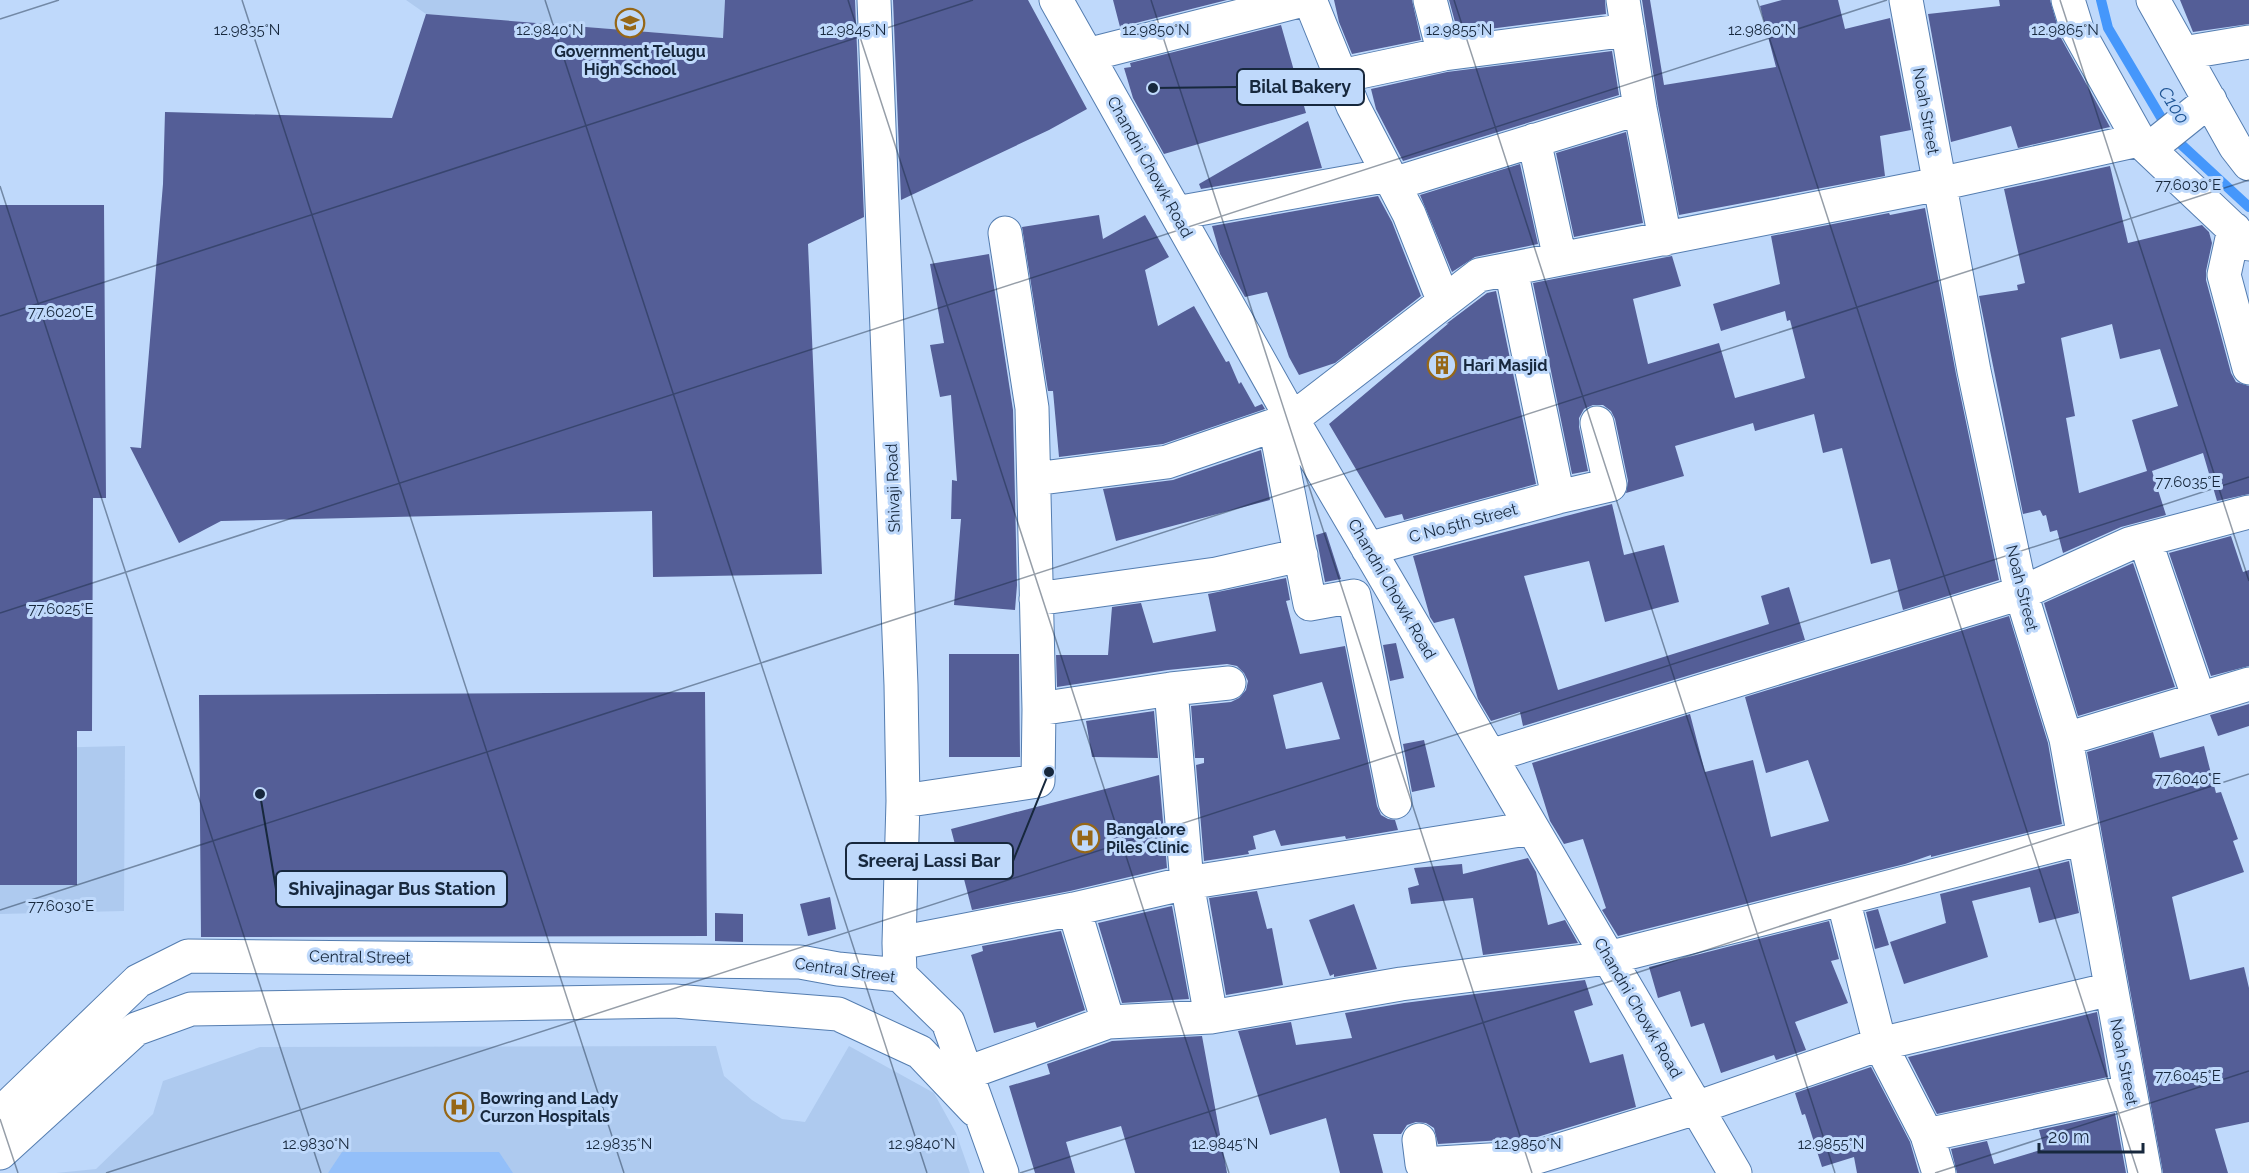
<svg xmlns="http://www.w3.org/2000/svg" width="2249" height="1173" viewBox="0 0 2249 1173" font-family="Raleway,sans-serif">
  <rect width="100%" height="100%" fill="#bfd9fb"/>
  <path fill="#aecaef" d="M406,0h319l-2,38 -297,-24z
    M125,746l-1,165 -124,3v-165z
    M716,1046l8,30 28,24 30,19 23,3 44,-76 85,47 22,40 14,40h-914l40,-4 57,-55 10,-33 97,-34z"/>
  <path fill="#93bff9" d="M342,1152h157l14,21h-185z"/>
  <g fill="none" stroke-linecap="round" stroke-linejoin="round">
    <path stroke="#4597fb" stroke-width="10" d="M2101,0l7,28 64,108 77,71"/>
  </g>
  <path fill="#545e97" fill-rule="evenodd" d="M725,0h130l9,217 -56,27 14,330 -169,3 -1,-66 -431,10 -42,22 -49,-96 11,1 22,-264 2,-72 227,6 34,-104 297,24z
    M893,0h135l59,109 -38,21 -148,70z
    M1113,0h114l-107,27z
    M1334,0h78l9,40 -69,14 -13,-32z
    M1449,0h156l1,14 -148,19z
    M1642,0h8l14,85 112,-18 -16,-61 22,-6h56l7,29 45,-11 21,112 -31,6 5,40 -206,39 -21,-110z
    M1999,0h51l11,38 49,89 -92,21 -7,-22 -60,16 -23,-128 72,-8z
    M2180,0h69v24l-56,8z
    M1281,25l25,88 -142,41 -31,-56 -9,-30 7,-1 -1,-4z
    M1612,51l7,44 -216,66 -27,-52 -5,-20 76,-17z
    M1308,121l14,47 -121,21 -2,-5z
    M1626,132l17,91 -69,14 -18,-84z
    M1520,164l18,80 -63,13 -23,15 -32,-77z
    M2110,166l18,77 74,-18 7,7 3,11 -6,28v9l25,93 5,9 13,4v108l-32,7 -14,-48 -51,18 14,44 -45,12 -58,26 -6,-23 -7,2 -4,-17 -3,1 -3,-6 -17,4 -44,-218 39,-6 -1,-5 8,-2 -21,-94zM2112,324l8,35 40,-10 18,57 -46,14 15,51 -68,22 -13,-75 9,-2 -14,-78z
    M1378,196l14,26 29,74 -86,67 -36,12 -10,-18 -22,-65 -22,5 -25,-43 -8,-28z
    M0,205h104l2,293h-13l-1,233h-15v154h-77z
    M1925,208l31,166 43,206 -96,30 -13,-51 -19,5 -29,-116 -19,5 -9,-39 -59,17 -2,-8 -78,23 9,30 -58,17 2,-12 -13,-62 -4,-8 -8,-6h-10l-9,4 -5,9v9l9,44 -16,3 -39,-191 139,-27 9,30 -48,13 15,65 71,-21 16,55 70,-20 -15,-58 -3,1 -2,-10 -64,20 -8,-27 67,-20 -9,-48 118,-23 1,2z
    M1099,215l4,24 42,-24 24,42 -24,13 13,56 36,-20 32,56 3,-1 10,23 2,-2 14,25 7,-3 3,5 -102,35 -104,13 -6,-66h-5l-26,-164z
    M989,254l24,156 4,175 -2,25 -61,-5 7,-86h-10l1,-39 5,1 -6,-86 -11,2 -10,-52 14,-2 -14,-79z
    M1496,291l40,193 -132,36 -2,-6 -17,4 -56,-94 120,-101 -3,1 41,-31z
    M1261,450l9,50 -154,41 -13,-52 70,-9z
    M1612,504l12,51 40,-10 15,57 -74,20 -16,-61 -65,15 34,114 211,-66 -8,-28 28,-9 16,53 -282,86 -3,-14 -29,9 -13,-22 -24,-81 -20,5 -4,-6 -17,-61z
    M1326,532l15,47 -16,3 -9,-47z
    M2231,536l12,36 6,-2v96l-38,10 -42,-123z
    M2133,563l42,124 -97,29 -34,-113z
    M1286,578l4,22 -4,1 14,53 45,-8 32,160 4,9 7,4 7,1 3,10 -52,9 -1,-3 -64,10 -6,-16 -22,6 3,13 -8,2 1,3 -45,7 -8,-96 8,-2v-5h-9l-4,-52 40,-4 8,-4 7,-8 2,-9 -4,-8 -7,-7 -10,-2 -59,6 -111,17 -1,-32h52l4,-48 29,-4 12,40 63,-12 -8,-37zM1322,682l18,57 -54,10 -13,-54z
    M2009,616l39,127 14,81 -131,33v-2l-26,9 -287,72 -16,-26 4,-2 -23,-69 -19,5 -14,-23 -18,-58 158,-49 15,58 48,-12 18,77 58,-16 -21,-61 -42,13 -21,-76z
    M1396,643l8,35 -14,3 -7,-36z
    M949,654h70l1,103h-71z
    M705,692l2,244 -506,1 -2,-242z
    M2249,704v22l-31,10 -8,-21z
    M1154,711l4,47 -66,-1 -6,-36z
    M2153,732l7,26 44,-12 12,47 5,-1 17,47 -5,2 11,31 -72,25 18,83 54,-13 5,21v134l-34,7 13,44h-65l-76,-421z
    M1424,740l11,47 -23,5 -9,-48z
    M1159,775l8,93 -97,23 -98,19 -21,-81z
    M1528,858l8,14 12,53 17,-5 13,23 -95,12 -10,-57 -62,6 -3,-16 11,-3 -5,-17 48,-4 1,10z
    M2069,861l10,52 -40,10 -9,-36 -58,14 16,56 -84,27 -14,-42 56,-19 -6,-29z
    M1257,891l10,38 5,-1 11,57 -57,10 -17,-97z
    M830,897l6,32 -28,7 -8,-32z
    M1354,904l23,65 -43,8v-3l-4,2 -21,-56z
    M1172,906l17,93 -67,4 -24,-80z
    M1878,909l11,36 -14,4 -9,-37z
    M715,913l28,1v28l-28,-1z
    M1829,921l10,38 -8,2 17,42 -53,19 11,28 -30,10 -2,-5 -53,18 -17,-50 -13,4 -11,-36 -22,7 -9,-31z
    M1061,931l24,79 -48,18 -2,-6 -41,11 -23,-78 12,-4 -1,-5z
    M1585,980l8,25 -19,6 16,52 33,-9 13,53 -102,31 -96,6 -4,-16 -8,-5 -10,-1 -9,3 -6,9h-28l10,39h-43l-14,-55 -56,17 -32,-104 53,-9 5,23 56,-7 -7,-25 59,-10z
    M2097,1012l11,65 -171,37 -29,-57z
    M1202,1036l25,137h-92l-14,-47 -55,16 9,31h-40l-26,-87 41,-12 -3,-10 65,-23z
    M1871,1067l39,75 9,31h-62l-3,-16 -32,10 -17,-53 -3,1 -7,-22z
    M2115,1113l11,60h-169l-6,-24 36,-8 7,23 50,-15 -5,-19z"/>
  <g fill="none" stroke-linecap="round" stroke-linejoin="round">
    <g stroke="#547db0" stroke-width="35">
      <path id="minor" d="M874,0l27,685 2,116 -4,142 1,32
        M1056,0l236,419 443,754
        M1310,0l43,106 56,108 35,88
        M1430,0l14,54 184,-24
        M1623,0l17,108 25,131
        M1906,0l68,371 47,222 45,146 79,434
        M2068,0l9,29 62,111
        M2153,0l82,146 14,18
        M2183,53l66,-11
        M1087,55l216,-55
        M1341,76l103,-22
        M1534,140l26,119
        M2149,149l61,-49
        M1393,184l247,-76
        M1176,213l213,-38
        M2234,229l-10,46 25,93
        M1275,425l35,179 44,-8 41,206
        M1034,479l133,-17 125,-43 187,-144 460,-91 200,-44 110,104
        M1558,497l52,-12 -13,-62
        M2145,540l54,159
        M1368,549l190,-52 -47,-228
        M1036,599l180,-25 85,-19
        M1171,689l16,194 24,134
        M1039,709l132,-20 58,-6
        M2066,739l183,-55
        M1490,756l531,-163 108,-49 120,-32
        M903,801l135,-20 1,-72 -7,-301 -27,-175
        M1843,899l37,145 47,91 203,-44
        M1074,909l34,113 103,-5 190,-33 207,-26 475,-120
        M899,943l175,-34 113,-26 345,-55
        M967,1073l141,-51
        M0,1114l138,-133 50,-25 612,6 38,7 62,6 48,47 54,151
        M1927,1135l12,38
        M1419,1140l3,24 115,-7 159,-49 184,-64 231,-55
        M0,1153l136,-124 55,-20 483,-8 164,13 82,38 55,58"/>
    </g>
    <use href="#minor" stroke="#fff" stroke-width="33"/>
  </g>
  <path fill="none" stroke="#17283d" stroke-width="1.5" stroke-opacity="0.45" d="M242,0l382,1173M545,0l382,1173M848,0l381,1173M1151,0l381,1173M1454,0l381,1173M1757,0l381,1173M2060,0l189,581M0,19l59,-19M0,186l321,987M0,316l973,-316M0,613l1887,-613M0,910l2249,-730M0,1119l18,54M106,1173l2143,-696M1020,1173l1229,-399M1935,1173l314,-102"/>
  <defs>
    <g id="school-ring" transform="scale(1.5)"><circle r="9.5" fill="#bfd9fb" stroke="#966717" stroke-width="1.5"/><path d="M0-5L7-2L0 1L-7-2ZM-4 1L0 2.5L4 1V4Q0 6-4 4Z" fill="#966717"/></g>
    <g id="building-ring" transform="scale(1.5)"><circle r="9.5" fill="#bfd9fb" stroke="#966717" stroke-width="1.5"/><path d="M-4-6H4V6H1V3H-1V6H-4ZM-2.5-4.3h1.7v1.8h-1.7ZM.8-4.3h1.7v1.8H.8ZM-2.5-1h1.7V.8h-1.7ZM.8-1h1.7V.8H.8Z" fill="#966717"/></g>
    <g id="hospital-ring" transform="scale(1.5)"><circle r="9.5" fill="#bfd9fb" stroke="#966717" stroke-width="1.5"/><path d="M-5-5h3v3.5h4V-5h3V5h-3V1.5h-4V5h-3Z" fill="#966717"/></g>
  </defs>
  <g fill-rule="evenodd">
    <use href="#school-ring" x="630" y="23"/>
    <use href="#building-ring" x="1442" y="365"/>
    <use href="#hospital-ring" x="1085" y="838"/>
    <use href="#hospital-ring" x="459" y="1107"/>
  </g>
  <g text-anchor="middle" dominant-baseline="central" stroke-width="6" stroke-linejoin="round" paint-order="stroke">
    <g font-size="16" font-weight="bold" fill="#17283d" stroke="#bfd9fb" text-anchor="start">
      <text x="630" y="51" text-anchor="middle">Government Telugu<tspan x="630" dy="18">High School</tspan></text>
      <text x="1463" y="365">Hari Masjid</text>
      <text x="1106" y="829">Bangalore<tspan x="1106" dy="18">Piles Clinic</tspan></text>
      <text x="480" y="1098">Bowring and Lady<tspan x="480" dy="18">Curzon Hospitals</tspan></text>
    </g>
    <g font-size="16" fill="#17283d" stroke="#bfd9fb">
      <text transform="translate(1926 111) rotate(80)">Noah Street</text>
      <text transform="translate(1150 167) rotate(61)">Chandni Chowk Road</text>
      <text transform="translate(893 488) rotate(-92)">Shivaji Road</text>
      <text transform="translate(1463 523) rotate(-15)">C No.5th Street</text>
      <text transform="translate(2022 588) rotate(76)">Noah Street</text>
      <text transform="translate(1392 589) rotate(60)">Chandni Chowk Road</text>
      <text transform="translate(360 957) rotate(1)">Central Street</text>
      <text transform="translate(845 970) rotate(8)">Central Street</text>
      <text transform="translate(1638 1008) rotate(60)">Chandni Chowk Road</text>
      <text transform="translate(2124 1062) rotate(79)">Noah Street</text>
    </g>
    <g font-size="18" font-style="italic" fill="#1e5494" stroke="#bfd9fb">
      <text transform="translate(2174 105) rotate(58)">C100</text>
    </g>
  </g>
  <g font-size="15" text-anchor="middle" fill="#17283d" stroke="#bfd9fb" stroke-width="6" stroke-linejoin="round" paint-order="stroke">
    <text x="247" y="35">12.9835°N</text>
    <text x="550" y="35">12.9840°N</text>
    <text x="853" y="35">12.9845°N</text>
    <text x="1156" y="35">12.9850°N</text>
    <text x="1459" y="35">12.9855°N</text>
    <text x="1762" y="35">12.9860°N</text>
    <text x="2065" y="35">12.9865°N</text>
    <text x="2188" y="190">77.6030°E</text>
    <text x="61" y="317">77.6020°E</text>
    <text x="2188" y="487">77.6035°E</text>
    <text x="61" y="614">77.6025°E</text>
    <text x="2188" y="784">77.6040°E</text>
    <text x="61" y="911">77.6030°E</text>
    <text x="2188" y="1081">77.6045°E</text>
    <text x="316" y="1149">12.9830°N</text>
    <text x="619" y="1149">12.9835°N</text>
    <text x="922" y="1149">12.9840°N</text>
    <text x="1225" y="1149">12.9845°N</text>
    <text x="1528" y="1149">12.9850°N</text>
    <text x="1831" y="1149">12.9855°N</text>
  </g>
  <path fill="none" stroke="#17283d" stroke-width="2" d="M1153 88L1237 87M1049 772L1013 861M260 794L276 889"/>
  <g fill="#17283d" stroke="#bfd9fb" stroke-width="2">
    <circle cx="1153" cy="88" r="6"/>
    <circle cx="1049" cy="772" r="6"/>
    <circle cx="260" cy="794" r="6"/>
  </g>
  <g fill="#bfd9fb" stroke="#17283d" stroke-width="2">
    <rect x="1237" y="69" width="127" height="36" rx="6"/>
    <rect x="846" y="843" width="167" height="36" rx="6"/>
    <rect x="276" y="871" width="231" height="36" rx="6"/>
  </g>
  <g font-size="18" text-anchor="middle" font-weight="bold" fill="#17283d">
    <text x="1300" y="93">Bilal Bakery</text>
    <text x="929" y="867">Sreeraj Lassi Bar</text>
    <text x="392" y="895">Shivajinagar Bus Station</text>
  </g>
  <path d="M2039 1143v9h104v-9" fill="none" stroke="#17283d" stroke-width="3"/>
  <text x="2048" y="1143" font-size="18" fill="#17283d" stroke="#bfd9fb" stroke-width="4.5" paint-order="stroke">20 m</text>
</svg>
